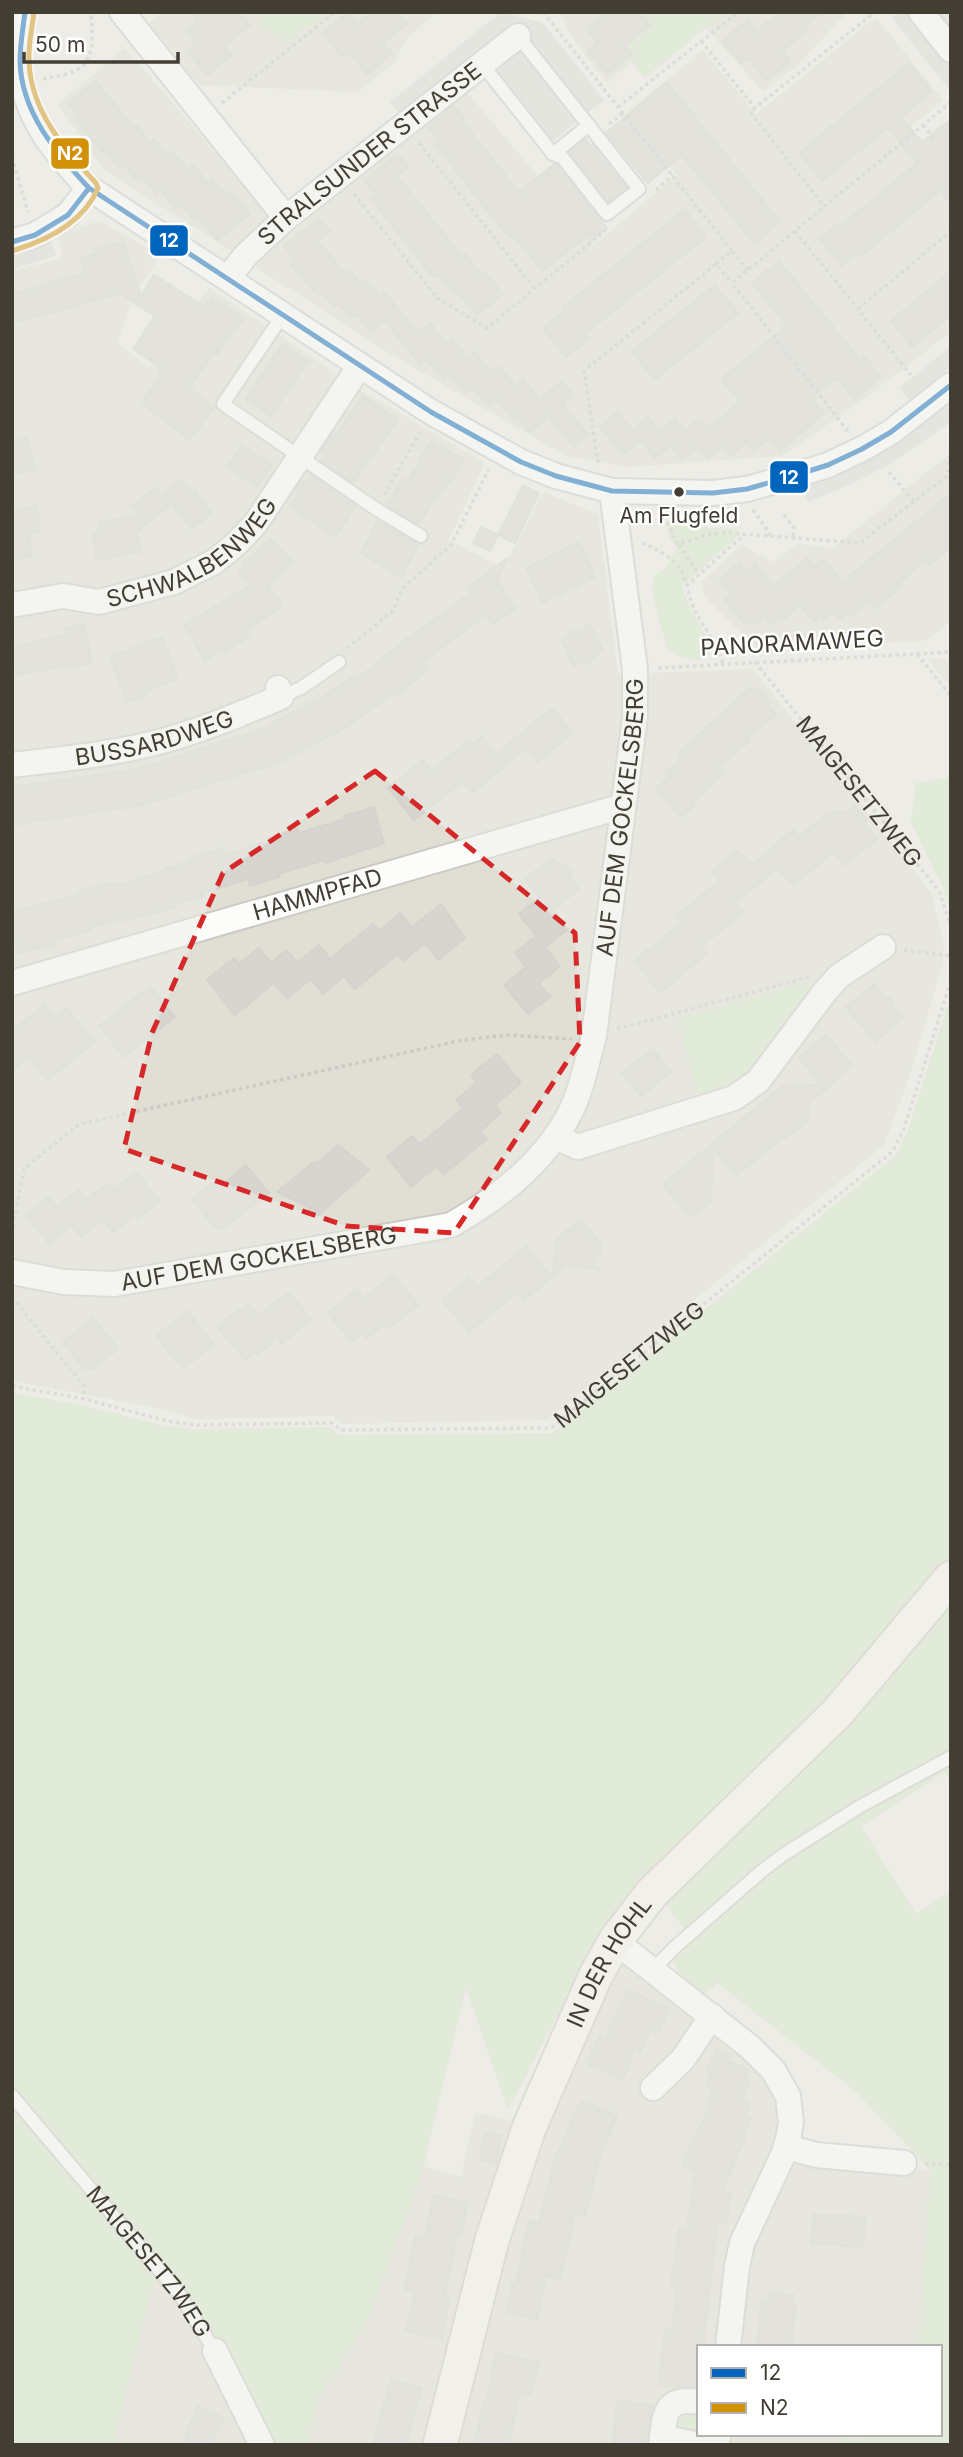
<svg xmlns="http://www.w3.org/2000/svg" width="963" height="2457" viewBox="0 0 963 2457" font-family="Inter,sans-serif">
  <rect width="100%" height="100%" fill="#edece7"/>
  <path fill="#e1dfd4" d="M165,12h272l-31,27 -13,25 -35,28 -159,-7 -50,-62z
    M559,12h126l-78,71 -34,-44z
    M692,12h155l-50,54 -34,26z
    M876,17l67,83 -47,39 55,65v128l-98,75 -72,49 -154,11 -61,-11 -177,-103 -287,-185 -44,-64 67,-56 163,188 178,-145 129,153 82,-69 -49,-63 75,-62 53,64z
    M99,221l62,34 -29,43 -14,46 31,24 60,-81 148,101 128,75 -36,77 55,28 39,-76 55,22 20,160 135,-5 179,225 12,53 -2,19 -32,109 -26,70 -337,275 -205,4 -9,-8 -139,3 -33,-10 -149,-28v-1110l51,-13 -5,-23z
    M951,453v168l-23,19 -168,12 -56,-56 -3,-14 40,-37 32,17 26,-18 34,4z
    M928,659h23v29z
    M610,1926l159,124 31,92 42,21 88,7 -11,177h-220v87h162l-1,5 -20,-3 -1,9h-531l11,-48 48,-74 57,-157 37,11 14,-64 41,8z
    M173,2271l44,70 53,104h-157l40,-161z"/>
  <path fill="#d6e6c8" d="M254,12h72l-39,33 -23,-20z
    M639,12h87l-81,66 -17,-21 3,-3 -6,-8z
    M695,518l14,10 28,1 -1,9 -53,47c4,25 20,40 28,63l-3,7 -10,6 -22,-6 -9,-8 -9,-29 -6,-32 3,-10 11,-9 11,-20 -6,-5 -6,-21z
    M951,777v135l-8,-24 -32,-66 5,-39z
    M812,981l4,6 -54,67 2,9 -9,13 -55,27 -23,-84z
    M951,995v787l-7,-9 -83,53 55,88 35,-23v554h-112v-9l21,3 1,-5h79v-87h-21l11,-177 -75,-79 -138,-108 -13,13c-16,-12 -29,-19 -30,-39l16,-21 -46,-60 -40,50 -96,184 -42,-122 -44,185 -55,150 -48,74 -11,48h-38l-53,-104 -44,-69 -20,13 -40,160h-101v-1052l71,12 84,21 28,3 135,-2 9,8 213,-2 344,-278 12,-25z
    M689,2413l10,2v19h9l-5,3 -34,-11 8,-10z"/>
  <path fill="#dcdbd7" d="M501,12l42,11 61,77 -54,43 -72,-90 -78,62 -10,-13z
    M899,12h47l5,6v36l-7,5 7,8v25l-59,-74z
    M50,236l6,20 -44,13v-18z
    M951,346v21l-42,33 -10,-12z
    M951,400v21l-10,8 -51,35 -45,23 -38,15 -5,-15 36,-13 46,-24z"/>
  <path fill="#d7d5cf" stroke="#d5d3cd" stroke-width="2" d="M192,12h47l11,13 -25,21 7,9 -25,20 -20,-24 9,-8 -10,-13 12,-10z
    M348,12l9,12 14,-12h27l10,11 -25,20 9,10 -25,21 -18,-22 -7,5 -20,-24z
    M605,12h34l11,13 -25,21 7,8 -25,20 -20,-23 10,-9 -10,-13z
    M780,12h43l-18,15 3,3 -25,20 8,11 -25,20 -18,-22 -7,5 -19,-23 25,-21 10,11z
    M909,63l23,28 -31,26 21,25 29,-23v85l-11,-13 -79,65 -3,-4 -16,14 -23,-27 18,-15 2,3 78,-64 -29,-35 -66,53 -23,-28z
    M96,81l37,46 3,-2 14,17 4,-3 14,17 5,-4 14,17 6,-4 14,17 5,-4 14,17 5,-4 19,23 -33,26 -19,-23 -4,4 -14,-17 -5,4 -14,-18 -5,4 -14,-17 -5,4 -14,-17 -5,4 -14,-18 -2,2 -26,-32 3,-2 -11,-15z
    M667,82l113,140 -25,23 -73,-90 -34,28 -42,-50z
    M454,106l11,14 -2,2 56,70 35,-28h3l50,64 -15,12 -4,-5 -46,36 -27,-34 -2,2 -8,-6 -70,-89 4,-3 -11,-14z
    M586,139l5,7 2,-2 34,44 -19,14 -39,-50z
    M398,154l11,13 -12,9 65,80 3,-2 16,20 3,-3 19,23 -26,21 -19,-22 -2,2 -17,-19 -3,2 -7,-6 -59,-74 5,-4 -11,-13z
    M685,209l21,28 -121,97 4,5 -23,18 -23,-29 22,-18 -2,-3z
    M319,218l11,13 -12,10 26,31 5,-3 12,15 5,-4 13,16 5,-4 32,38 3,1 11,-8 16,20 6,-5 16,20 7,-6 17,20 7,-6 16,20 8,-7 17,20 22,-18 12,14 -11,9 25,31 -15,12 -24,-31 -20,16 -12,-15 -3,3 -18,-20 -7,6 -16,-18 -7,5 -17,-19 -6,5 -17,-19 -6,5 -35,-44 -14,12 -14,-18 -5,3 -14,-15 -4,4 -13,-15 -4,3 -27,-31 5,-4 -11,-14z
    M124,242l17,54 13,-21 51,32 7,-10 32,21 -27,36 -3,-2 -24,36 25,19 -25,33 -49,-37 20,-27 -3,-2 3,-6 -28,-19 22,-33 -35,-22 -108,29v-30l73,-20 -4,-15 16,-5 -1,-4z
    M779,261l81,99 4,-4 17,21 -27,22 -17,-21 -25,20 12,15 -44,38 -11,-12 -15,12 -7,-8 -16,13 -8,-10 -16,13 -9,-12 -16,13 -11,-15 -16,13 -14,-17 -18,14 -23,-28 18,-15 15,18 15,-13 12,14 15,-13 10,12 15,-12 9,10 31,-26 -19,-23 66,-53 -35,-43z
    M951,271v44l-39,32 -21,-26z
    M715,285l23,28 -84,67 -22,-29z
    M282,344l26,17 -37,55 -26,-17z
    M363,396l35,24 -45,63 -32,-22 4,-6 -5,-3 14,-20 2,2z
    M27,438l9,31 -24,6v-33z
    M431,441l33,19 -13,23 -3,-2 -11,19 -2,-2 -16,27 -32,-20 15,-26 5,3z
    M242,445l30,20 -15,22 -30,-20z
    M311,475l45,31 -21,31 -45,-30 10,-15 -4,-3 5,-7 6,-1z
    M182,479l10,14 3,-2 17,22 -21,16 -28,-36z
    M523,485l16,8 -24,50 -17,-8z
    M155,487l15,18 -33,27 4,20 -45,8 -4,-27 8,-1 -2,-10 42,-7 -8,-9z
    M951,493v54l-22,18 -4,-4 -26,22 3,3 -26,22 -6,-7 -19,16 -3,-4 -9,7 -6,-8 -10,8 -3,-4 -6,6 -14,-17 -18,15 -3,-3 -8,7 -7,-8 -9,8 -4,-4 -6,5 -21,-26 7,-5 -12,-14 20,-17 7,8 9,-7 18,22 35,-28 7,8 9,-7 18,23z
    M37,506l3,26 -11,2 3,23 -20,2v-49z
    M378,521l41,24 -18,32 -41,-24z
    M481,527l17,8 -8,16 -17,-8z
    M270,539l23,22 -25,25 15,19 -35,25 3,6 -26,16 -2,-3 -18,11 -21,-35 66,-40 -12,-12 7,-8 -1,-2z
    M579,542l17,35 -53,26 -17,-35z
    M508,558l-13,26 3,-2 18,26 -23,16 -7,-9 -63,47 6,7 -34,28 -2,-3 -52,37 -64,32 -133,42 -132,20v-38l124,-18 136,-43 -1,-3 48,-24 35,-24 3,4 48,-39 66,-47 -4,-6z
    M85,624l7,40 -23,4 -1,-2 -51,9 -5,-28 55,-13 -2,-7z
    M590,625l13,25 -6,3 -2,6 -9,5 -4,-2 -9,4 -12,-26 8,-4 3,-6 6,2z
    M162,637l16,42 -33,12 2,5 -20,7 -17,-47z
    M751,687l10,4 9,11 -1,4 7,9 -28,23 3,2 -31,26 5,5 -33,33 2,2 -13,11 -25,-28 13,-12 -4,-4 16,-14 -4,-5z
    M552,708l21,25 -35,29 -12,-13 -54,44 -10,-11 -48,38 -26,-32 35,-28 9,10 37,-30 3,4 10,-8 14,18z
    M855,805l11,14 -1,6 12,14 -32,26 -11,-13 -41,34 -15,-18 -42,34 8,10 -43,35 6,7 -47,39 -26,-32 48,-38 -6,-7 43,-35 -8,-10 25,-20 18,12 39,-33 6,7 30,-26 18,1z
    M374,807l10,36 -58,20 -1,-3 -46,14 1,3 -30,9 -2,-7 -45,14 1,3 -30,8 1,4 -86,20 1,3 -36,9 1,5 -37,9 -6,-25v-17l69,-18 -1,-3 37,-9 1,3 46,-14v-2l29,-9 -1,-3 30,-9 2,7 45,-14 -1,-3 30,-9 1,4 46,-14 -1,-3z
    M551,858l22,13 -4,5 10,13 -27,22 15,19 -22,17 15,19 -21,17 11,14 -22,17 -24,-29 22,-18 -11,-14 21,-17 -17,-22 21,-17 -15,-18z
    M441,904l24,34 -27,22 -13,-17 -22,18 -5,-7 -43,35 -11,-13 -21,18 -12,-15 -24,19 -13,-15 -39,32 -28,-35 27,-22 5,6 20,-16 12,15 16,-13 10,13 22,-18 11,14 43,-35 6,7 21,-18 12,14z
    M874,984l11,13h4l4,5 1,6 9,10 -28,24 -29,-35z
    M150,986l25,31 -51,40 -25,-31z
    M45,1004l11,14 11,-10 28,34 -48,38 -19,-22 -16,13v-40z
    M826,1034l26,32 -42,37 -2,18 -22,17 -1,-2 -49,40 -23,-28 -2,54 -15,13 -9,-1 -24,-30 119,-98 40,-1 -23,-28z
    M653,1049l18,23 -30,24 -19,-23z
    M497,1054l24,29 -26,22 6,8 -21,18 7,8 -43,35 -7,-8 -26,21 -24,-30 25,-21 8,8 43,-35 -7,-9 21,-17 -6,-8z
    M338,1145l31,25 -53,47 -9,-11 -30,-14 37,-30 2,2z
    M246,1165l23,28 -46,36 -8,-1 -23,-29 19,-16 1,2 6,-5 4,5z
    M136,1172l24,29 -22,18 -3,-4 -22,17 -10,-12 -22,17 -9,-11 -23,18 -23,-29 22,-18 9,10 21,-17 7,9 24,-16 5,6z
    M581,1219l21,26v7l-10,8 8,10 -34,-4 -14,11 5,-38z
    M526,1246l26,31 -28,23 -6,-8 -49,40 -27,-32 27,-23 8,10z
    M393,1274l25,31 -29,23 -4,-4 -19,15 -4,-5 -10,8 -24,-29 28,-24 8,9z
    M289,1292l22,27 -30,25 -4,-5 -20,16 -3,-2 -9,7 -28,-33 23,-19 2,2 6,-6 10,11z
    M187,1311l27,33 -31,25 -27,-33z
    M93,1317l25,32 -26,21 -8,-1 -21,-27z
    M628,1990l41,18 -11,25 -8,-3 -10,23 -5,-3 -12,29 -36,-15 13,-29 5,3z
    M716,2049l15,6 -3,6 21,9 -4,10 5,2 -8,18 8,3 -5,12 6,3 -9,21h3l-22,50 8,3 -4,31 -9,-1 -15,125h-4v40l-41,-1 7,-57 7,1 5,-44 -6,-1 8,-57 8,1 8,-58 -13,-6 30,-64 -4,-2 4,-12 -6,-2 6,-14 -5,-1z
    M581,2100l36,16 -17,40 -15,60 -10,-2 -14,65 -15,-3 -9,44 -31,-7 6,-29 3,1 14,-64 10,2 17,-67z
    M484,2133l18,2 -5,28 -17,-2z
    M434,2195l34,8 -7,30 -3,-1 -13,65 5,1 -8,41 -36,-8 9,-40 -11,-2 11,-53 9,2z
    M813,2214l53,3 -3,30 -51,-3z
    M770,2293l24,2 -1,10h3l-5,42h-34l4,-46 8,1z
    M496,2353l43,9 -8,34 -11,-3 -12,52h-34l10,-43 2,1z
    M391,2379l31,9 -16,57h-33z
    M617,2401l35,4 -6,40h-34z
    M198,2406l26,12 -13,27h-28l5,-9 -3,-2z"/>
  <g fill="none" stroke-linecap="round" stroke-linejoin="round">
    <g stroke="#cbcac5" stroke-width="16">
      <g id="lane">
        <path d="M482,64l71,90 9,3 45,57 32,-25 -121,-153"/>
        <path d="M553,154l36,-29"/>
        <path d="M283,315l-60,89 153,105 45,27"/>
        <path d="M281,697l20,-9 38,-26"/>
        <path d="M653,1970l22,-23 88,-77 20,-15 76,-48 92,-50"/>
        <path id="s3" d="M12,2096l166,196 37,59"/>
      </g>
    </g>
    <g stroke="#cbcac5" stroke-width="28">
      <g id="street">
        <path d="M25,12c-2,19 -7,42 -4,60 6,48 36,83 68,116l342,224 90,50 35,14 56,15 101,2 34,-4 46,-13 35,-11 34,-16 29,-17 60,-47"/>
        <path d="M122,12l164,206"/>
        <path d="M921,12l30,38"/>
        <path d="M12,242l23,-7 33,-20 21,-27"/>
        <path id="s4" d="M228,278l18,-23 40,-37 232,-182"/>
        <path id="s5" d="M12,605l51,-9 36,6 75,-20 40,-20 21,-17 21,-22 103,-156"/>
        <path id="s6" d="M12,765c51,-6 104,-11 154,-25 39,-11 77,-27 115,-43l-3,-9"/>
        <path id="s7" d="M12,983l611,-177"/>
        <path d="M555,1137l23,10 156,-49 24,-17 66,-88 15,-17 44,-29"/>
        <path id="s8" d="M12,1272l52,10 51,2 336,-59c48,-27 93,-62 119,-112 12,-24 17,-52 24,-77l41,-319v-48l-23,-178"/>
        <path d="M615,1941l135,106 23,23 15,26 3,26 -2,13 -5,18 -42,90 -5,23 -9,81"/>
        <path d="M653,2088l30,-29 29,-43"/>
        <path d="M787,2147l29,8 88,8"/>
        <path d="M215,2351l47,94"/>
        <path d="M662,2437l37,8"/>
        <path d="M661,2445c4,-29 2,-49 38,-43"/>
        <path d="M710,2445l6,-4 3,-7"/>
      </g>
    </g>
    <g stroke="#cccabe" stroke-width="37">
      <g id="secondary">
        <path id="s9" d="M440,2445l52,-205 37,-112 66,-151 20,-36 36,-47 187,-182 113,-134"/>
      </g>
    </g>
    <g stroke="#cbcac6" stroke-width="3.5" stroke-dasharray="3.5 3.5" stroke-linecap="butt">
      <path d="M543,12l189,239"/>
      <path d="M701,41l54,67 120,-96"/>
      <path d="M43,79c11,-3 29,-4 38,-12 15,-11 11,-39 10,-55"/>
      <path d="M222,103l113,-91"/>
      <path d="M618,107l120,-95"/>
      <path d="M755,108l-5,4 74,94"/>
      <path d="M609,124l14,-11"/>
      <path d="M923,125l13,16"/>
      <path d="M419,143l116,146"/>
      <path d="M12,157l16,55"/>
      <path d="M656,190l17,-15"/>
      <path d="M354,194l83,104 50,30 119,-98"/>
      <path d="M795,231l116,144"/>
      <path d="M716,264l16,-13 16,19"/>
      <path d="M858,309l93,-78"/>
      <path d="M848,431l-116,-148 219,-181"/>
      <path d="M598,463l-14,-92 132,-107 16,19"/>
      <path d="M889,472l25,30"/>
      <path d="M384,495l36,-63"/>
      <path d="M753,510l16,22v5"/>
      <path d="M666,515l8,25 5,4 31,-10 18,-1 132,10 87,-67 4,-28"/>
      <path d="M784,515l10,13 -1,11"/>
      <path d="M642,543c14,6 33,15 40,29 7,14 7,29 15,43 10,16 20,30 26,49"/>
      <path d="M679,545l20,30"/>
      <path d="M686,586l58,-51"/>
      <path d="M347,648l46,-37 8,-21 50,-45 38,-76"/>
      <path d="M917,654l34,42"/>
      <path id="s1" d="M755,662l184,229 12,36"/>
      <path d="M658,668l293,-16"/>
      <path d="M904,950l47,6"/>
      <path d="M617,1029l192,-52"/>
      <path d="M12,1234l12,-65 55,-45 384,-84 45,-5 64,4"/>
      <path d="M12,1297l72,89v13"/>
      <path id="s2" d="M12,1386l72,13 83,22 30,4 134,-2 11,7 209,-2 342,-277 11,-23 47,-147"/>
      <path d="M925,2164l26,1"/>
    </g>
    <use href="#lane" stroke="#fcfcfb" stroke-width="12"/>
    <use href="#street" stroke="#fcfcfb" stroke-width="24"/>
    <use href="#secondary" stroke="#f5f4ed" stroke-width="33"/>
    <g stroke="#fff" stroke-width="10">
      <path id="bus-1" d="M25,12c-2,16 -5,33 -5,49 1,51 36,92 69,127l342,224 90,50 35,14 56,15 101,2 34,-4 46,-13 35,-11 34,-16 29,-17 60,-47
        M12,242l23,-7 33,-20 21,-27"/>
    </g>
    <g stroke="#fff" stroke-width="10">
      <path id="bus-2" d="M15,250c32,-10 69,-28 83,-62l-2,-5c-32,-34 -65,-72 -67,-121 -1,-17 3,-33 5,-49"/>
    </g>
    <use href="#bus-1" stroke="#0065bd" stroke-width="5"/>
    <use href="#bus-2" stroke="#d3910a" stroke-width="5"/>
  </g>
  <path d="M0 0H963V2457H0ZM375,771l200,162 5,109 -126,191 -108,-7 -222,-77 28,-116 71,-160z" fill="#edece7" fill-opacity=".55" fill-rule="evenodd"/>
  <path fill="none" stroke="#d62828" stroke-width="5" stroke-dasharray="14 9" stroke-linejoin="round" d="M375,771l200,162 5,109 -126,191 -108,-7 -222,-77 28,-116 71,-160z"/>
  <circle fill="#423e34" stroke="#fff" stroke-width="2.5" cx="679" cy="492" r="6"/>
  <g text-anchor="middle" dominant-baseline="central" stroke-width="5" stroke-linejoin="round" paint-order="stroke">
    <g font-size="21" fill="#423e34" stroke="#fff">
      <text x="679" y="515">Am Flugfeld</text>
    </g>
    <g font-size="23" fill="#423e34" stroke="#fff">
      <text stroke="none"><textPath href="#s4" startOffset="189">STRALSUNDER STRASSE</textPath></text>
      <text stroke="none"><textPath href="#s5" startOffset="196">SCHWALBENWEG</textPath></text>
      <text transform="translate(792 643) rotate(-3)">PANORAMAWEG</text>
      <text stroke="none"><textPath href="#s6" startOffset="145">BUSSARDWEG</textPath></text>
      <text stroke="none"><textPath href="#s1" startOffset="166">MAIGESETZWEG</textPath></text>
      <text stroke="none"><textPath href="#s8" startOffset="912">AUF DEM GOCKELSBERG</textPath></text>
      <text stroke="none"><textPath href="#s7" startOffset="318">HAMMPFAD</textPath></text>
      <text stroke="none"><textPath href="#s8" startOffset="250">AUF DEM GOCKELSBERG</textPath></text>
      <text stroke="none"><textPath href="#s2" startOffset="646">MAIGESETZWEG</textPath></text>
      <text stroke="none"><textPath href="#s9" startOffset="514">IN DER HOHL</textPath></text>
      <text stroke="none"><textPath href="#s3" startOffset="215">MAIGESETZWEG</textPath></text>
    </g>
  </g>
  <g stroke="#fff" stroke-width="2.5">
    <rect x="50" y="137" width="40" height="33" rx="7" fill="#d3910a"/>
    <rect x="149" y="224" width="40" height="33" rx="7" fill="#0065bd"/>
    <rect x="769" y="460" width="40" height="34" rx="7" fill="#0065bd"/>
  </g>
  <g font-size="19" text-anchor="middle" font-weight="bold" fill="#fff">
    <text x="70" y="160">N2</text>
    <text x="169" y="247">12</text>
    <text x="789" y="484">12</text>
  </g>
  <rect width="963" height="2457" fill="none" stroke="#423e34" stroke-width="28"/>
  <rect x="697" y="2345" width="245" height="91" fill="#ffffff" stroke="#b3b2ae" stroke-width="2"/>
  <rect x="711" y="2368" width="35" height="10" fill="#0065bd" stroke="#b3b2ae" stroke-width="2"/>
  <text x="760" y="2380" font-size="21" fill="#423e34">12</text>
  <rect x="711" y="2403" width="35" height="10" fill="#d3910a" stroke="#b3b2ae" stroke-width="2"/>
  <text x="760" y="2415" font-size="21" fill="#423e34">N2</text>
  <path d="M24 52v10h154v-10" fill="none" stroke="#423e34" stroke-width="3.5"/>
  <text x="35" y="52" font-size="21" fill="#423e34" stroke="#ffffff" stroke-width="5" paint-order="stroke">50 m</text>
</svg>
